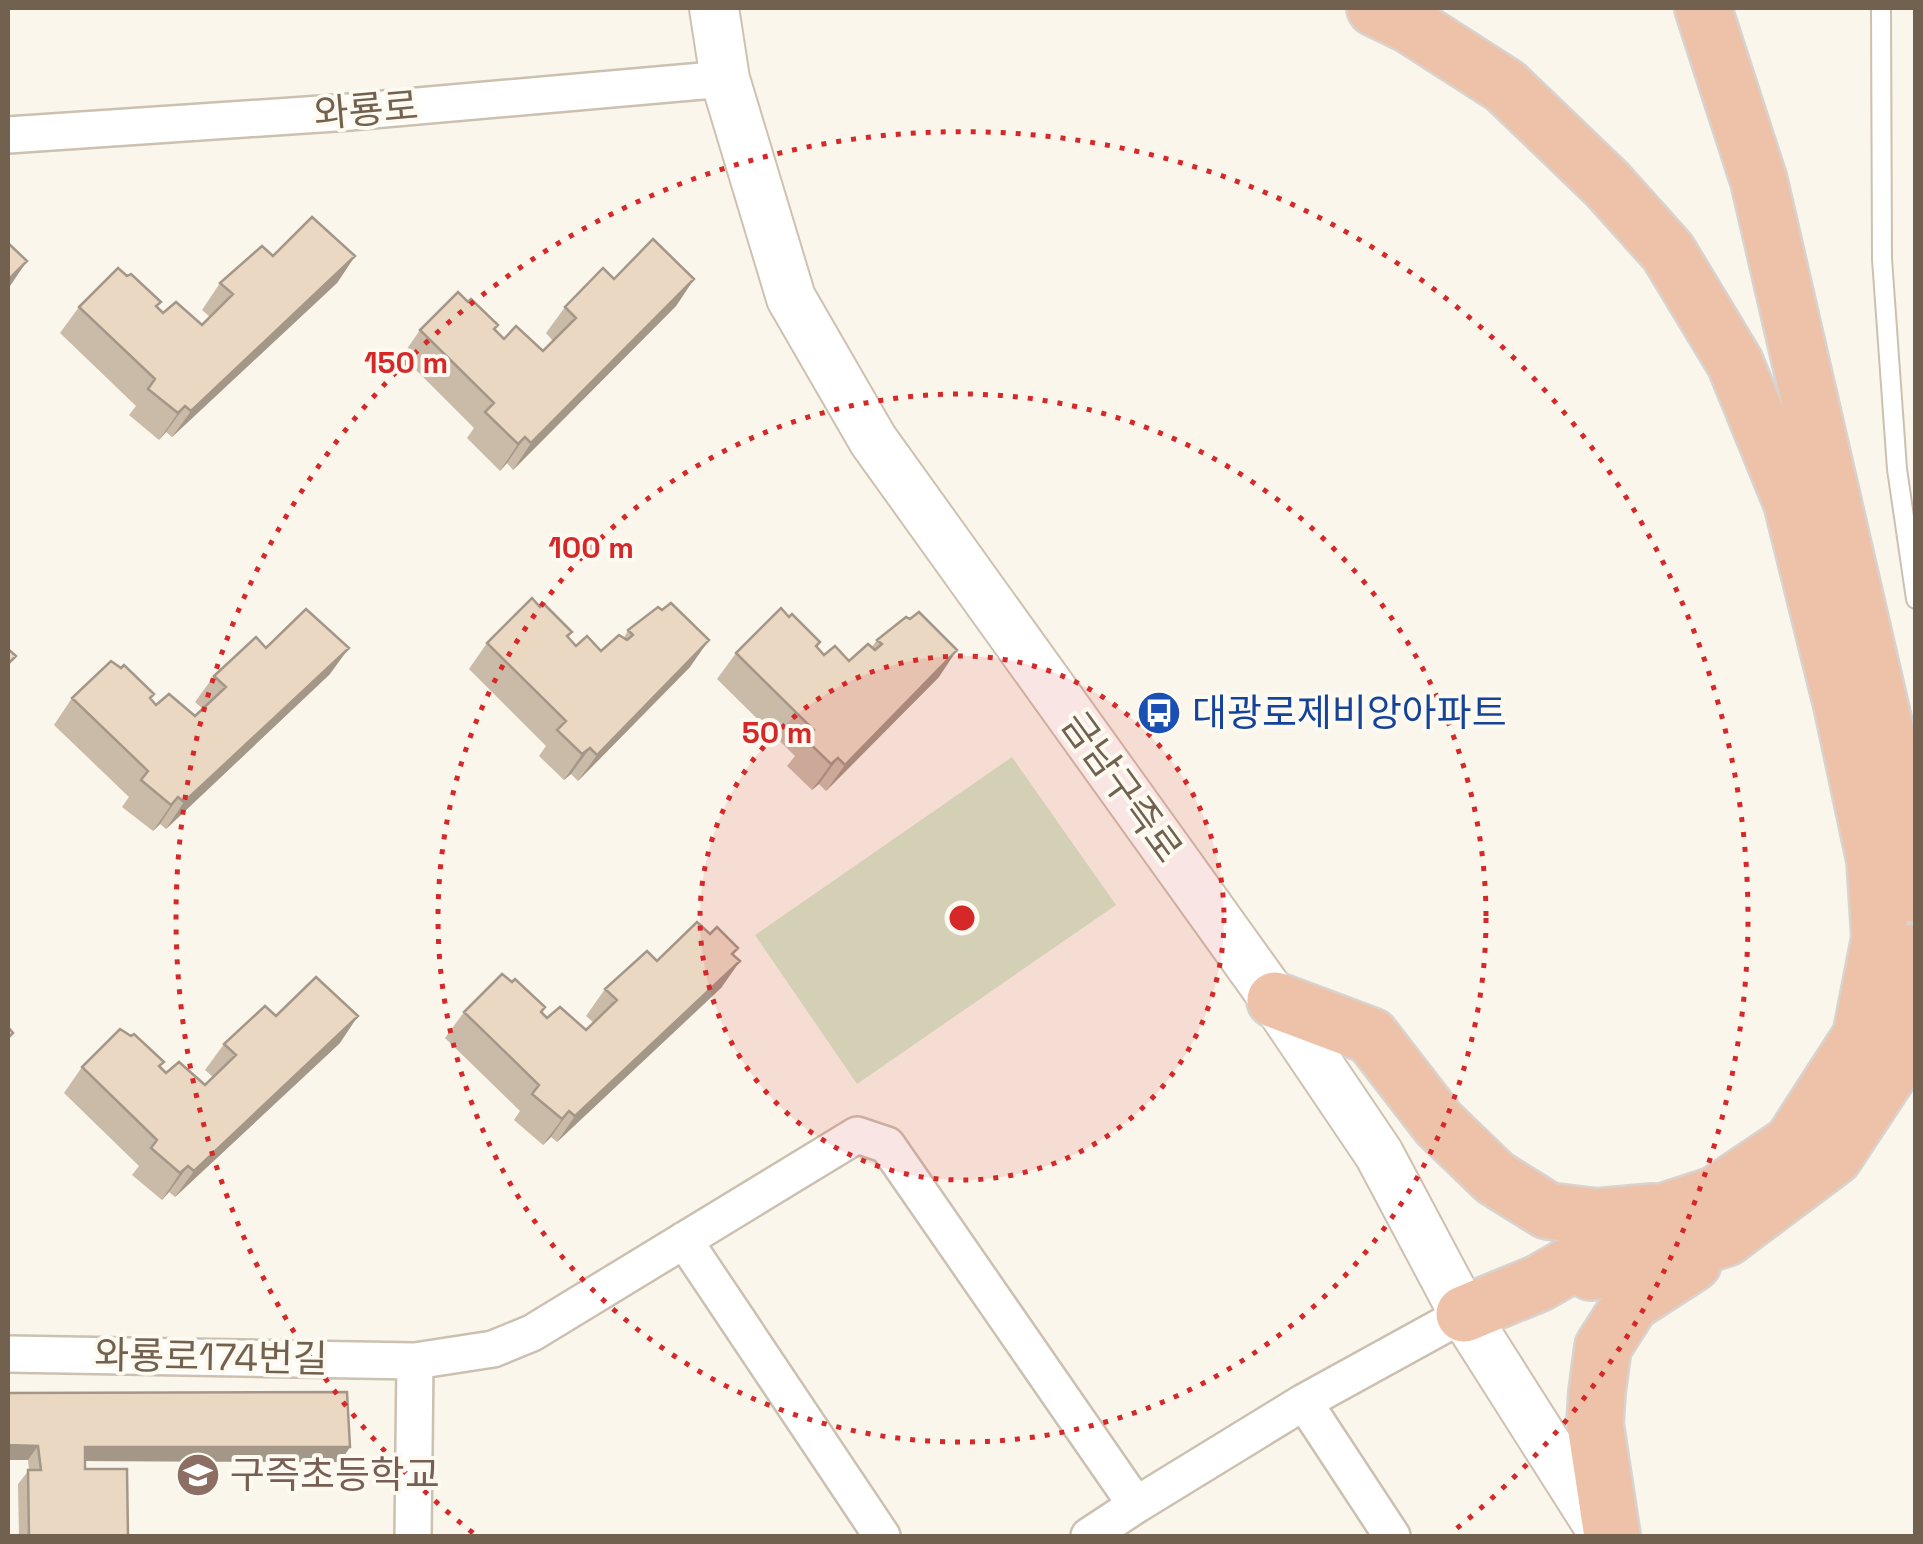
<svg xmlns="http://www.w3.org/2000/svg" width="1923" height="1544" viewBox="0 0 1923 1544" font-family="'Space Grotesk','Noto Sans KR',sans-serif">
  <rect width="100%" height="100%" fill="#fbf6eb"/>
  <path fill="#d3e7ca" d="M1012,757l104,148 -259,179 -102,-149z"/>
  <g fill="none" stroke-linecap="round" stroke-linejoin="round">
    <g stroke="#ccc0b1" stroke-width="22">
      <path id="lane" d="M1881,8l1,251 15,210 19,130"/>
    </g>
    <g stroke="#ccc0b1" stroke-width="40">
      <path id="street" d="M8,135l342,-23 375,-33
        M684,1240l198,296
        M8,1354l407,7 78,-12 39,-16 325,-198 30,10 249,360
        M1304,1402l88,134
        M413,1536l2,-175
        M1089,1536l47,-31 168,-103 160,-88"/>
    </g>
    <g stroke="#cec1af" stroke-width="52">
      <path id="secondary" d="M714,8l11,71 66,219 82,142 402,560 104,154 85,160 141,222"/>
    </g>
    <g stroke="#d8d3ce" stroke-width="60">
      <path id="highway" d="M1375,8l35,17 95,61 102,98 61,68 67,111 57,140 50,202 33,155 5,78 -19,98 -69,107 -77,52 -49,16 -127,72 -75,31
        M1703,8l56,173 146,634 9,79
        M1275,1000l96,36 68,88 56,54 53,33 49,6 56,-5
        M1591,1272l91,-20 44,-14 108,-81 56,-85 16,-62 10,-58
        M1612,1536l-17,-112 2,-32 6,-45 28,-44 62,-40"/>
    </g>
    <use href="#lane" stroke="#fff" stroke-width="18"/>
    <use href="#street" stroke="#fff" stroke-width="35"/>
    <use href="#secondary" stroke="#fff" stroke-width="48"/>
    <use href="#highway" stroke="#eec2a9" stroke-width="55"/>
  </g>
  <path fill="#cabaa8" d="M273,256h82l-18,27 -165,154 -6,-5 -7,8 -30,-25 7,-9 -76,-73 19,-26 82,-5 -4,5 6,6 39,12 8,-8 -8,-7 18,-27z
    M614,279h80l-18,27 -163,164 -6,-7 -7,8 -33,-33 7,-10 -72,-72 18,-26 48,-28 30,23 -3,5 9,9 39,12 10,-10 -7,-8 19,-26z
    M540,607l32,25 -4,5 8,9 25,5 23,-13 4,-8 62,37 -112,114 -7,-7 -7,6 -25,-24 7,-10 -77,-77 18,-26z
    M789,617l31,25 -3,5 7,8 25,6 23,-14 5,-7 62,37 -113,114 -7,-7 -7,6 -25,-24 8,-10 -78,-77 19,-26z
    M266,648l64,26 -164,155 -6,-5 -7,7 -31,-24 7,-10 -75,-72 18,-27 82,-4 -3,5 5,6 39,11 8,-7 -8,-7 19,-26z
    M710,934l28,14 -5,7 7,6 -19,27 -164,154 -6,-5 -8,8 -29,-25 6,-9 -75,-73 19,-26 48,-30 33,25 -3,6 5,5 39,12 8,-7 -8,-7 19,-27z
    M276,1016l64,27 -165,154 -6,-5 -7,8 -30,-25 7,-9 -75,-73 18,-26h78l6,6 39,12 8,-8 -8,-7 19,-26z
    M8,1393l342,54 -10,15 -255,-1v8l43,67h-109l-1,-52 11,-14 -1,-10z"/>
  <path fill="#a49788" d="M355,256l-18,27 -165,154 19,-26z
    M27,261l-19,28v-9z
    M694,279l-18,27 -163,164 18,-27z
    M185,406l-19,26 -7,8 19,-27z
    M525,437l-18,26 -7,8 18,-27z
    M709,640l-19,27 -112,114 19,-26z
    M349,648l-19,26 -164,155 18,-27z
    M957,650l-18,27 -113,114 19,-26z
    M590,748l-19,26 -7,6 18,-26z
    M838,758l-19,26 -7,6 19,-26z
    M178,797l-18,27 -7,7 18,-26z
    M740,961l-19,27 -164,154 18,-26z
    M358,1016l-18,27 -165,154 19,-26z
    M569,1111l-18,26 -8,8 19,-26z
    M188,1166l-19,26 -7,8 18,-27z
    M8,1445l30,1 -10,14h-20z
    M85,1447h265l-10,15 -265,-1z"/>
  <path fill="#ebd8c3" stroke="#a49788" stroke-width="2.5" d="M312,217l43,39 -164,155 -6,-5 -7,7 -30,-24 7,-10 -76,-72 39,-39 9,8 4,-2 30,28 -5,4 7,7 13,-11 26,23 31,-31 -13,-11 42,-37 11,10z
    M653,239l41,40 -163,164 -6,-6 -7,7 -33,-32 9,-9 -74,-73 38,-38 10,10 3,-3 27,26 -4,4 10,10 12,-13 27,25 33,-33 -11,-11 38,-39 11,11z
    M8,243l19,18 -19,19z
    M532,598l8,9 4,-3 28,28 -5,4 9,10 11,-10 14,15 18,-16 8,5 6,-5 -5,-5 30,-23 4,3 9,-7 38,37 -112,115 -7,-7 -8,6 -25,-24 9,-9 -79,-78z
    M781,608l8,9 3,-3 28,28 -4,4 8,9 11,-9 14,15 19,-17 7,6 7,-6 -5,-4 29,-23 4,2 9,-7 38,38 -112,115 -7,-7 -7,6 -25,-24 8,-10 -78,-77z
    M306,609l43,39 -165,154 -6,-5 -7,8 -30,-25 7,-9 -76,-73 39,-37 10,7 3,-3 30,29 -4,4 6,7 13,-11 26,22 31,-29 -12,-11 42,-39 10,11z
    M8,649l8,7 -8,8z
    M697,922l13,12 7,-7 21,21 -6,6 8,7 -165,155 -6,-5 -7,8 -30,-25 7,-9 -75,-73 38,-38 10,8 3,-3 30,28 -4,5 6,6 13,-11 26,23 31,-30 -12,-11 42,-38 10,10z
    M316,977l42,39 -164,155 -6,-5 -8,7 -29,-25 6,-8 -75,-73 38,-38 11,7 3,-2 30,28 -5,4 7,7 13,-11 26,23 31,-30 -12,-11 41,-38 11,10z
    M8,1027l5,6 -5,5z
    M347,1392l3,55h-265v22h42l1,67h-99l-1,-66h13l-3,-24 -30,-1v-52z"/>
  <circle cx="962" cy="918" r="262" fill="#d62828" fill-opacity=".12"/>
  <g fill="none" stroke="#d62828" stroke-width="5" stroke-dasharray="5 10">
    <circle cx="962" cy="918" r="262"/>
    <circle cx="962" cy="918" r="524"/>
    <path d="M473 1533A786 786 0 1 1 1451 1533"/>
  </g>
  <defs>
    <g id="bus-disc" transform="scale(2.25)"><circle r="9.5" fill="#1a4fb4" stroke="#fdfaf1"/><path d="M-5-6H5V4H4V6H2V4H-2V6H-4V4H-5ZM-3.5-4V0h7V-4ZM-3.5 1.2v1.5H-2V1.2ZM2 1.2v1.5H3.5V1.2Z" fill="#fff"/></g>
    <g id="school-disc" transform="scale(2.25)"><circle r="9.5" fill="#8d6e63" stroke="#fdfaf1"/><path d="M0-5L7-2L0 1L-7-2ZM-4 1L0 2.5L4 1V4Q0 6-4 4Z" fill="#fff"/></g>
  </defs>
  <g fill-rule="evenodd">
    <use href="#bus-disc" x="1159" y="713"/>
    <use href="#school-disc" x="198" y="1475"/>
  </g>
  <g text-anchor="middle" dominant-baseline="central" stroke-width="8" stroke-linejoin="round" paint-order="stroke">
    <g font-size="38" fill="#736150" stroke="#fdfaf1">
      <text transform="translate(366 110) rotate(-5)">와룡로</text>
      <text transform="translate(1122 787) rotate(54)">금남구즉로</text>
      <text transform="translate(211 1357) rotate(1)">와룡로174번길</text>
    </g>
    <g font-size="38" fill="#164399" stroke="#fdfaf1" text-anchor="start">
      <text x="1192" y="713">대광로제비앙아파트</text>
    </g>
    <g font-size="38" fill="#785e54" stroke="#fdfaf1" text-anchor="start">
      <text x="230" y="1475">구즉초등학교</text>
    </g>
  </g>
  <circle cx="962" cy="918" r="15" fill="#d62828" stroke="#fdfaf1" stroke-width="5"/>
  <g font-size="30" text-anchor="middle" font-weight="bold" fill="#d62828" stroke="#fdfaf1" stroke-width="8" stroke-linejoin="round" paint-order="stroke">
    <text x="406" y="373">150 m</text>
    <text x="591" y="558">100 m</text>
    <text x="777" y="743">50 m</text>
  </g>
  <rect width="1923" height="1544" fill="none" stroke="#736150" stroke-width="20"/>
</svg>
